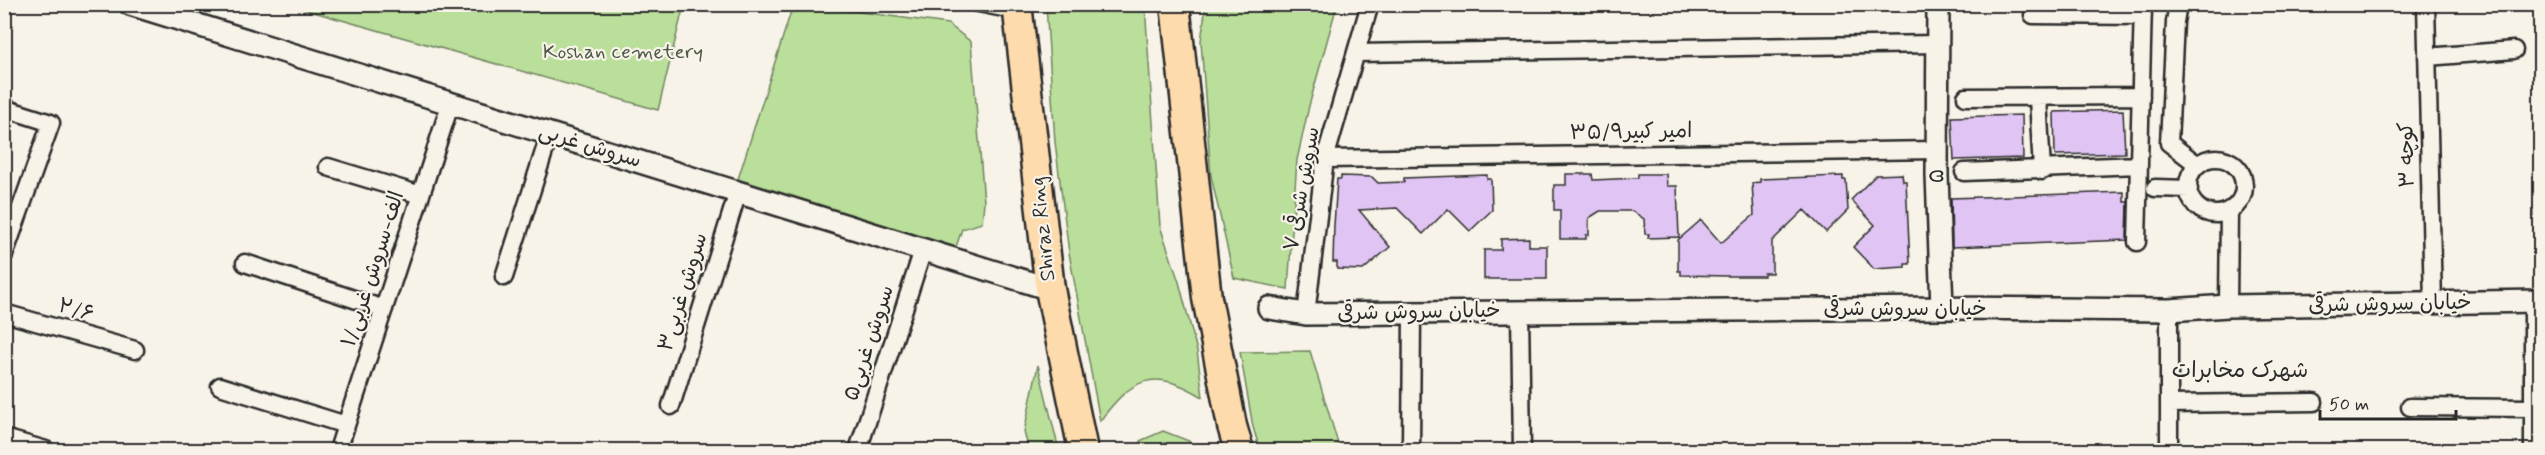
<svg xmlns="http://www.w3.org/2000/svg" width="2545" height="455" viewBox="0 0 2545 455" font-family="Mynerve,'Playpen Sans Arabic',sans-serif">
  <rect width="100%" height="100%" fill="#f7f3e8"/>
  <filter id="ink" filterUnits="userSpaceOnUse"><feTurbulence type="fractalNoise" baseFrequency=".0167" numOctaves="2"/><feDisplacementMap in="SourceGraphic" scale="12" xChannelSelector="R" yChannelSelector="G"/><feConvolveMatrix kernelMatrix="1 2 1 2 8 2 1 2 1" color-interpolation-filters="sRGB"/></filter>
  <g filter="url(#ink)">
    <path fill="#b9df9a" stroke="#728562" stroke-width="1.5" d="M289,5l395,-1v1l-26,105z
      M793,5h16l139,19 23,18 13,160 -2,21 -20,6 -6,18 -218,-68z
      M1046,5h99l15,221 19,56 18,69 6,46c-50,-30 -71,-19 -103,24l-31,-168 -14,-111z
      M1206,5h131l-28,101 -12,54 -9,129 -54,-11 -23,-102 -10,-135z
      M1310,351l30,99h-80l-7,-23 -13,-75z
      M1038,365l21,85h-30l-5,-18z
      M1163,431l26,10 4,9h-52l-1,-9z"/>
    <path fill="#e0c5f4" stroke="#2b2b2b" stroke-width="1.5" d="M2123,110l2,43 -70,2 -1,-43z
      M2022,115l1,43 -69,2 -2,-43z
      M1566,174h26l1,6 45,-2v-4h28l1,12h10l2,51 -31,1 1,-4h-4l-1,-15 -12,-8h-32l-11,7v17h-3v4h-26v-29h-6v-25h12z
      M1902,174l1,7h3l4,83h-5v3l-31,2 -21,-22 22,-22 -24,-25 25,-25z
      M1487,175v4h4l1,31 -22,21 -22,-22 -25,25 -26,-26 -38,2 31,37 -27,23 -26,-1v-7h-4l1,-36 3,-47h4v-3l31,1 6,6 26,-1v-4z
      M1843,176v4h3l2,30 -22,22 -22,-22 -32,31v32h-8v3h-36l-47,-1v-4h-3v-31l23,-20 20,23 33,-28 -2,-32 8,-1v-3z
      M2124,192v10h4l-1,38 -175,7 -1,-49z
      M1529,238v8h18v33h-63v-29h17v-11z"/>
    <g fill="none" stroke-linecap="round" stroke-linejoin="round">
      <g stroke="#2b2b2b" stroke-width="13">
        <path id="service" d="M963,4l50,10"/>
      </g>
      <g stroke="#2b2b2b" stroke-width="21">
        <path id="minor" d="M2178,4l-3,18 -6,121 29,22
          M2426,4l7,300
          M2033,15l110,1
          M1356,53l582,-9
          M2427,57l87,-7
          M1966,97l175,-1
          M2038,98l4,73
          M4,108l47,15 -47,132
          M2188 186a28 28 0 1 1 56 0a28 28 0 1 1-56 0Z
          M1325,159l612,-9
          M328,167l93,28
          M1964,172l175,-7
          M2155,188l34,1
          M2137,242l6,-238
          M245,263l139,46
          M504,277l46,-144
          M2533,302v148
          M2228,306l1,-96
          M1520,311l2,139
          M4,313l131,37
          M1306,314l19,-155 45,-155
          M220,386l126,39
          M2169,404l145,-2
          M671,406l67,-214
          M2410,407l123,1
          M4,438l42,12
          M338,450l113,-348
          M858,450l65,-200
          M1411,450l1,-138
          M2169,450v-140"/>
      </g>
      <g stroke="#2b2b2b" stroke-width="26">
        <path id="tertiary" d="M130,4l920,285
          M1938,4l-1,171 5,133
          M1269,308l37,6 636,-6 227,2 59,-4 312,-5"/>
      </g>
      <g stroke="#2b2b2b" stroke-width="33">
        <path id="trunk" d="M1017,4l33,285 33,161
          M1175,4l32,294 25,128 7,24"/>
      </g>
      <use href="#service" stroke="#f7f3e8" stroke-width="8"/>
      <use href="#minor" stroke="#f7f3e8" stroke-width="16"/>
      <use href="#tertiary" stroke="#f7f3e8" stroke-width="21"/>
      <use href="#trunk" stroke="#fedbac" stroke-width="28"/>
    </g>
  </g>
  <g text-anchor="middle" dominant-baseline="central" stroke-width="4.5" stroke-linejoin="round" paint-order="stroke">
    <g font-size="21" fill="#4e5847" stroke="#f7f3e8">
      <text x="623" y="52">Koshan cemetery</text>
    </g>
    <g font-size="21" fill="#2b2b2b" stroke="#f7f3e8">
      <text transform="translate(1631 132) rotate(-1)">امیر کبیر۳۵/۹</text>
      <text transform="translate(590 146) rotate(17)">سروش غربی</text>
      <text transform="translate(2407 155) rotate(-91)">کوچه ۳</text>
      <text transform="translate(1937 176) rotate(-91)">۵</text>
      <text transform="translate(1302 189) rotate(-80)">سروش شرقی ۷</text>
      <text transform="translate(1043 229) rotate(-96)">Shiraz Ring</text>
      <text transform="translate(373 269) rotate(-72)">۱/الف-سروش غربی</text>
      <text transform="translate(683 292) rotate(-73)">سروش غربی۳</text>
      <text transform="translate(2390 304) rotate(-1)">خیابان سروش شرقی</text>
      <text x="1905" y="309">خیابان سروش شرقی</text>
      <text transform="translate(76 310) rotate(16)">۲/۶</text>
      <text transform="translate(1419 312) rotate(-1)">خیابان سروش شرقی</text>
      <text transform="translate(869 343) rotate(-72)">سروش غربی۵</text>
    </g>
    <g font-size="22" fill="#2b2b2b" stroke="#f7f3e8">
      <text x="2240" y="371">شهرک مخابرات</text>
    </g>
  </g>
  <rect width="2545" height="455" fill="none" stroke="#f7f3e8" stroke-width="24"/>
  <rect x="12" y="12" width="2521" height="431" fill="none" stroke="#2b2b2b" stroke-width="2" filter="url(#ink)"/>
  <path d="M2320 410v9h136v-9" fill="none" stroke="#2b2b2b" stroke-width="3"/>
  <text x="2329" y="410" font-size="18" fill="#2b2b2b" stroke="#f7f3e8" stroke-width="4.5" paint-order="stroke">50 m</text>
</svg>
